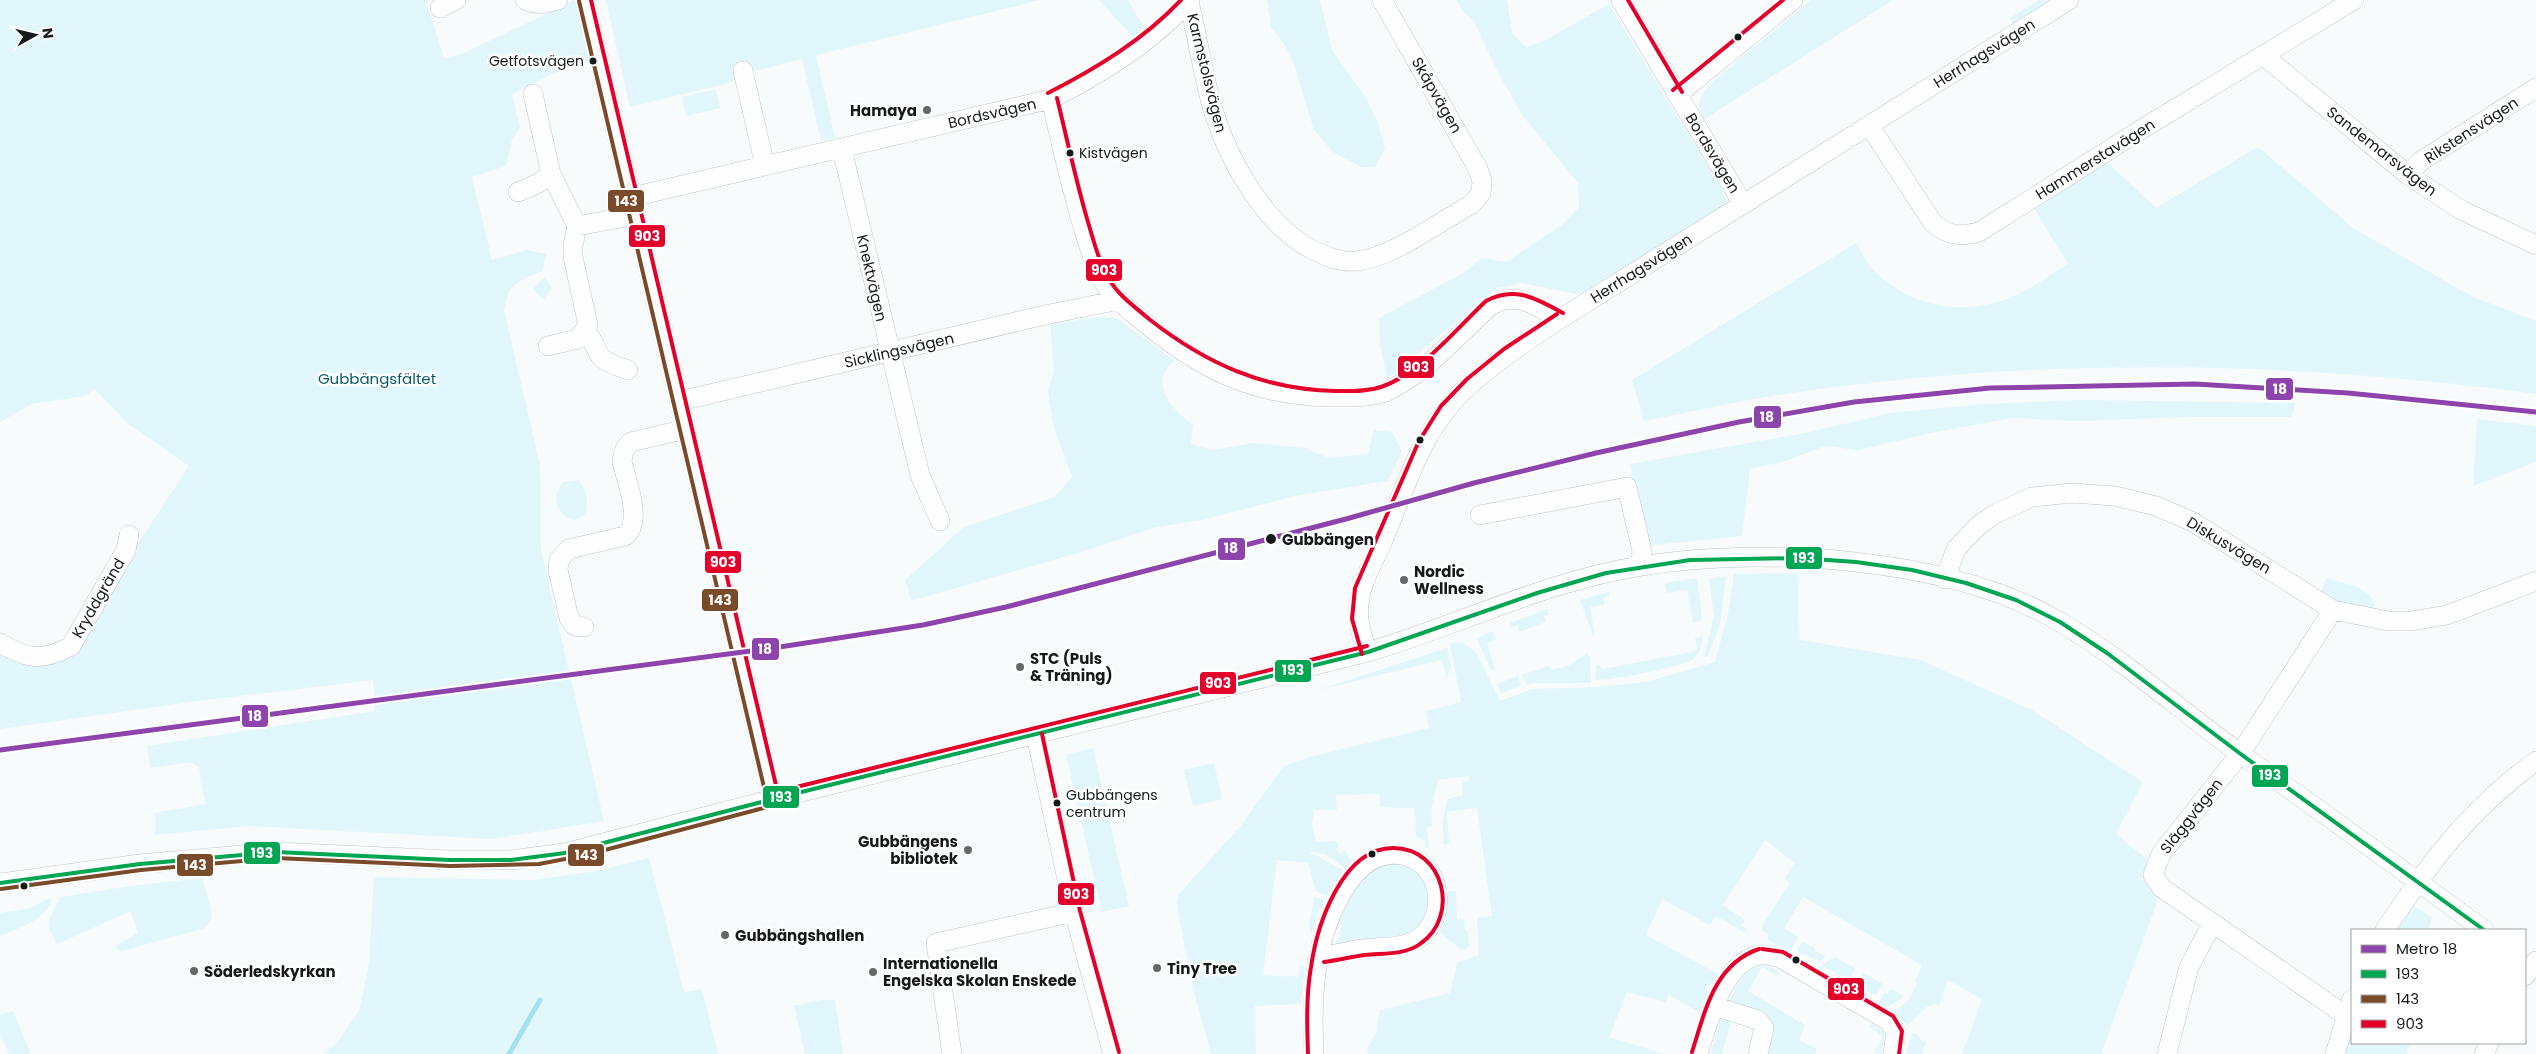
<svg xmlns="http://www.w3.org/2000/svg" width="2536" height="1054" viewBox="0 0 2536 1054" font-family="Poppins,sans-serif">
  <rect width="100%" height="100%" fill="#f7fbfc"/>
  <path fill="#e2f7fb" d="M0,0h426l18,58 18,-4 113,-54 14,62 -23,5 -54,27 8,34 -8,12 -6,26 -34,11 20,83 35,-10 19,4 -3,17 -20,8 -14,11 -5,20 36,155 1,85 63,271 -113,18 -242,-13 -94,9v-22l50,-9 -6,-37 -8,-5 -41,6 -3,-22 228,-35 -2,-31 -175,21 -198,28v-83l66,7 123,-187 -62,-43 -32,-34 -10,7 -53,8 -32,18z
    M606,0h434l-224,55 19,83 -14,3 -19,-82 -58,15 -15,9 -99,24z
    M1099,0h29l17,29 -11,9z
    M1267,0h53l12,50 35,50 11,23 7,25 -10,19h-14l-28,-15 -19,-22 -21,-68 -9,-18 -13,-17z
    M1456,0h51l5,33 14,14 18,-6 65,-37 112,184 7,16 -146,91 -60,-12 -25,5 -110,91 -7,-36 -1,-25 86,-46 17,-14 24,4 57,-38 16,-17 -1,-24 -55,-67 -24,-42 -26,-54 -9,-8z
    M1811,0h82l-190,120 -5,-14 5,-13 10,-12z
    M2039,0h8l2,3 -35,21 -4,-6z
    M716,89l4,19 -34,8 -4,-19z
    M2258,147l95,81 120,69 63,24v73c-248,-34 -503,-37 -751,0 -47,7 -94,18 -141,27l-12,-41 224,-137c5,9 10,19 16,26 39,39 91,48 140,28 20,-8 38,-23 56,-33l-35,-57 73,-46 50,47z
    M544,277l8,10 -9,13 -10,-11z
    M1101,317l16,1 57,42c-3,5 -10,11 -11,17 -4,18 15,38 30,47l-2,20 21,6 42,-7 52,5 22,10 40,-4 6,-24 18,2 10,19 -14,30 -89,14 -97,25 -49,8 -72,24 -170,49 -6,-21 59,-53 91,-30 17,-20 -18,-48 -6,-38 6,-20 -4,-47z
    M2079,400l217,3 -5,14h-97l-116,4 -65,-3 -78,14 -77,18 -33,-4 -39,15 -36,8 -8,67 -97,10 -15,-82 175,-31 86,-20 94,-9z
    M2477,419l59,7v36l-63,24z
    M578,480c9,10 11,22 7,35l-11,5c-18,-5 -24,-24 -10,-38z
    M1798,573l1,67 121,20 110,49 113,73 -27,52 34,28 -9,17 19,15 -59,160h-139l20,-55 -34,-19 -9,25c-15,-4 -21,14 -32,20l-13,-13 14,-11 9,-17 -2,-2 7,-17 -119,-68 -19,31 14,9 -8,15 -23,-13 2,-5 -6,-3 -1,-5 28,-43 -5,-5 10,-15 -30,-23 -42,65 22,15 -4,6 6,3 -3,3 -28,-16 -6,9 -48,-26 -16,36 72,39 -6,10 -4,-1 -3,6 3,3 -9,20 -30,-17 -3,7 -39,-10 -18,45 55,17h-297v-5l9,-16 4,-23 70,-17 7,-30 22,-8 -2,-37 15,-2 -15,-108 -30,4 2,32 -5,1c-2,-19 -2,-28 4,-46l15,-4 -1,-13 9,-1 -3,-5 -30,4 -7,29 1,17 -5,1 2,20 -4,1v-7l-9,-5 -2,-28 -34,-1 -1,-13 -43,1 1,15h-23l-2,13 4,19 20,-1 3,5 -3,3 4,5 4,-4 8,12 -6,7 -21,-15 -16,-3v3l7,1 28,16 -17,25 -11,-5 -8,-28 -31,-3 -14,115 35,2 2,-11 5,2 -4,36 -46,2 1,48h-45l-17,-62 -17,-85 2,-13 60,-66 45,-62 26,-9 119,-29 -3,-17 35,-9 -11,-58 12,-2 14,10 24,49 32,-12 64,-2 50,-5 69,-20 13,-48 6,-40z
    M1726,576l-6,48 -12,32 -4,1 10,-40 -5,-38z
    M1697,578l5,40 -5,5h-4l-6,-33 -20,3 -2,-10z
    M2326,578c16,5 54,11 48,33l-36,-8 -17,-9z
    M1609,592l1,4 -7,2 2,6 -15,3 5,28 -2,1 -13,-36z
    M1547,609l2,5 -5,2 2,6 -27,10 -2,-7 -5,2 -2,-4z
    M1492,631l4,9 -9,3 8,25 -4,2 -15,-32z
    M1703,636c-1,9 -3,19 -11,24 -12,7 -82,21 -97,20l1,-15h4l2,4 95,-18 -2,-13z
    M1447,648l4,18 -4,13 -5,-19 -124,30z
    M1587,653l3,5 1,25h-57l-7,2 -5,-10 27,-9 3,4 18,-5z
    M1518,676l3,10 -20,7 -4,-9z
    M1093,748l36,158 -27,6 -36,-157z
    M1214,763l8,36 -29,7 -9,-36z
    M649,858l35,134 18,-3 16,65h-395l14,-11 23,-34 9,-47 5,-85 157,3 66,-9z
    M1400,863c28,9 28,23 30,50l-17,21 -79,16 7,-19 -3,-17 12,-21 25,-27z
    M202,878l7,22 3,18 -7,10 -86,24 -4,-6 23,-13 -7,-22 -74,33 -9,-18 4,-13 9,-16 69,-11z
    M1456,891l1,29 8,-1v11l3,1 1,15 -4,4 -5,-1 -20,-17 6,-13 2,-27z
    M1314,897l11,3 -8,15 -6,20 -2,-9z
    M47,899h5c-4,20 -35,30 -52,37v-23l31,-5z
    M2414,906l18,12 -4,12h-34z
    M1802,942l13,6v3l10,5 -5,6 -23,-11z
    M1834,957l21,11 -5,11 -8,-2 -17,-10 -4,3 -3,-2z
    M1766,965l13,7 -2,4 -15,-9 -14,24 57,34 -6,15 18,9 -2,5h-55l8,-25 -40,-25c8,-17 15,-38 38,-39z
    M1863,973l20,11 -6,10c-8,1 -18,-6 -22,-13l1,-3 5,1z
    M1891,989l12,6 -1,3 -15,9 -8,-4 5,-10 4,1z
    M821,1000h14l8,54h-38l-11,-48z
    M13,1011l18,43h-22l-9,-20v-19z
    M1720,1019l11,3 -9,32h-12z
    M1872,1023l13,10 -4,21 -7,-1 9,-17 -14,-9z
    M2352,1025v18h59l-5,11h-62z
    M1912,1033l6,2 3,5 5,1 -4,13h-16z"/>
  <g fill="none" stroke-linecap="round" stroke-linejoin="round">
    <path stroke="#a0e2f0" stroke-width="5" d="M509,1054l31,-54"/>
    <g stroke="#c3c6c7" stroke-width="20">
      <path id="street" d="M525,0c11,6 21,3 33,0
        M585,0l188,799
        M1621,0l122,204
        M1189,2c9,36 14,75 25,111 15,48 51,112 97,136 14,7 29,14 46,12 36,-4 82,-39 115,-57l9,-11 1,-12 -4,-12 -96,-169
        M440,8l16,-8
        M2264,56l144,119 53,35 75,35
        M743,71l22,95
        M533,94l18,80 26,52 -4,20v11l15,68 -10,14 -30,7
        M1677,95l116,-95
        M1051,99c9,40 18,79 29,118 7,22 12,44 23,64 8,15 24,27 37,38 59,49 110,76 188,78 18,0 40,1 57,-5 38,-16 75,-59 105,-86 29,-16 44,0 70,13
        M1869,125l64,98c15,13 27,14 46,9l163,-103 212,-129
        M842,149l78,326 20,46
        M2408,175l13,-14 115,-73
        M518,192l19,-8 14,-10
        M632,197l419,-98c50,-25 101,-57 139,-99
        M577,226l59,-11
        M585,332c10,7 9,18 17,26 7,6 18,9 26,12
        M680,401l365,-86 74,-15
        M1480,515l147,-28 15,64 -1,15
        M1945,579l11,-30 23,-24 16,-11 37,-17 40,-4 43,3 41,10 37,16 140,88 55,11h23l36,-6 89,-34
        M2333,610l-93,144 -79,100 -8,21 9,13 183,127
        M584,627l-9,-1 -6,-8 -11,-48 1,-10 10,-11 56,-13c18,-14 2,-54 -3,-74 1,-9 2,-14 9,-20l55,-13
        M0,643c27,16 42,19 71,3l55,-96 3,-15
        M1368,652c-8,-18 -12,-35 -8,-55 3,-20 17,-41 24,-59 21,-49 37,-105 76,-144 30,-29 65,-52 100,-75l509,-319
        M1036,735l38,177 39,142
        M0,883l140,-19 136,-12 174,8h61l54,-7 208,-54 595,-147c91,-27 178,-71 273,-86 124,-20 310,-9 419,56 65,38 121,89 182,133 81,58 162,116 242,175
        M2385,930c7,-12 16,-23 24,-35 35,-52 76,-97 127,-134
        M2525,976l11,-15
        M1714,1006l44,14 6,8 -6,26
        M952,1054l-16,-111 138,-31
        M1314,1054c-3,-59 0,-118 32,-168 13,-20 31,-35 56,-31 41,7 48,65 14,85 -17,10 -41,6 -60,10 -12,2 -25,5 -37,7
        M1698,1054c9,-29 26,-96 63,-99 6,-1 14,2 19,3l109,63 7,11 -3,22
        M2167,1054l22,-87 23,-43
        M2335,1054l17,-55
        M2484,1054l5,-11"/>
    </g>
    <use href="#street" stroke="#fefeff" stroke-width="19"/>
    <g stroke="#fff" stroke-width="8">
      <path id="bus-1" d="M0,883l140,-19 136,-12 174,8h61l54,-7 208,-54 595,-147 169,-59 69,-20 84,-13 109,-2 57,4 56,8 54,13 50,17 44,22 47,31 135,102 242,175"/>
    </g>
    <g stroke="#fff" stroke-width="8">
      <path id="bus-2" d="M579,1l188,799
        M1,889l140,-19 135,-12 174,8 89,-2 47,-9 189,-50"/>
    </g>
    <g stroke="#fff" stroke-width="8">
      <path id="bus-3" d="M591,0l188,798
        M1628,0l54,92
        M1673,90l110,-90
        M1048,93c49,-25 95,-53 133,-93
        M1057,98c10,41 19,83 31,124 6,20 11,40 21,57 9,16 26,28 40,40 56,44 115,71 187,72 14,0 30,1 45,-4 39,-13 75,-58 105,-86 29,-16 51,-2 77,12
        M1362,654l-10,-35 3,-31 64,-147 22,-35 26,-27 37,-30 53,-35
        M1042,734l38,177 39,141
        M772,793l595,-147
        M1762,949l21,3 110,64 9,15 -3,23
        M1692,1052c13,-40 22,-88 67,-103
        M1308,1054c-1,-29 -2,-58 3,-87 6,-42 31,-119 82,-119 52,0 67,69 27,96 -15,11 -37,9 -55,11 -14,2 -27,5 -41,7"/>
    </g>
    <use href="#bus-1" stroke="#00a651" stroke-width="4"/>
    <use href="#bus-2" stroke="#7a4b2a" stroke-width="4"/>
    <use href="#bus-3" stroke="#e4002b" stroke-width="4"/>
    <g stroke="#fff" stroke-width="9">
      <path id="metro-1" d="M0,750l773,-102 150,-23 83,-18 340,-88 128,-36 122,-30 143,-31 115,-20 136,-14 205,-4 153,9 188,19"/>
    </g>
    <use href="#metro-1" stroke="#8e44ad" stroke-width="5"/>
  </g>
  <g fill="#161919" stroke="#fff" stroke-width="2">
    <circle cx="1738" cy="37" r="4.5"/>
    <circle cx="593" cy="61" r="4.5"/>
    <circle cx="1070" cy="153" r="4.5"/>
    <circle cx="1420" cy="440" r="4.5"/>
    <circle cx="1271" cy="539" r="6"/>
    <circle cx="1057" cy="803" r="4.5"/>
    <circle cx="1372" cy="854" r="4.5"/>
    <circle cx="24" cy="886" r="4.5"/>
    <circle cx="1796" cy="960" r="4.5"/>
  </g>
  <g fill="#656868" stroke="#fff" stroke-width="2">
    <circle cx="927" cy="110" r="5"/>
    <circle cx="1404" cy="580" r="5"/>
    <circle cx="1020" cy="667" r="5"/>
    <circle cx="968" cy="850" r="5"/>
    <circle cx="725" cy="935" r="5"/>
    <circle cx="1157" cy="968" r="5"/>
    <circle cx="194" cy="971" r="5"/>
    <circle cx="873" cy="972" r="5"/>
  </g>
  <g text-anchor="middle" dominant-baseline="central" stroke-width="5" stroke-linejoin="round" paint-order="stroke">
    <g font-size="14" fill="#161919" stroke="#fff" text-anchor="start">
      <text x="584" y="61" text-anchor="end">Getfotsvägen</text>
      <text x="1079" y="153">Kistvägen</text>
      <text x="1066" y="795">Gubbängens<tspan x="1066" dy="17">centrum</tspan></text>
    </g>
    <g font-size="15" fill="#161919" stroke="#fff">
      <text transform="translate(1984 53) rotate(-32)">Herrhagsvägen</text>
      <text transform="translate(1207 73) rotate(76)">Karmstolsvägen</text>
      <text transform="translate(1437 95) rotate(60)">Skåpvägen</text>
      <text transform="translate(992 113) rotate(-13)">Bordsvägen</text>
      <text transform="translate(2471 130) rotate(-33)">Rikstensvägen</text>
      <text transform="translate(2382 151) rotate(38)">Sandemarsvägen</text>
      <text transform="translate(1713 153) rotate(59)">Bordsvägen</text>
      <text transform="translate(2095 159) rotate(-32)">Hammerstavägen</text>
      <text transform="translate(1641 268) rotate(-32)">Herrhagsvägen</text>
      <text transform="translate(872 278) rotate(77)">Knektvägen</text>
      <text transform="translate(899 350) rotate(-13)">Sicklingsvägen</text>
      <text transform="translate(2229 545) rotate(31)">Diskusvägen</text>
      <text transform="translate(98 598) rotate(-60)">Kryddgränd</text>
      <text transform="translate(2191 816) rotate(-52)">Släggvägen</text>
    </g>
    <g font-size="15" font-weight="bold" fill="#161919" stroke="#fff" text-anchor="start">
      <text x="917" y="110" text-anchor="end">Hamaya</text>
      <text x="1414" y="571">Nordic<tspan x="1414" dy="17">Wellness</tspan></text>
      <text x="1030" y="658">STC (Puls<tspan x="1030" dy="17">&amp; Träning)</tspan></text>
      <text x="958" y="841" text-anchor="end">Gubbängens<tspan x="958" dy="17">bibliotek</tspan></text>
      <text x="735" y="935">Gubbängshallen</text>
      <text x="883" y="963">Internationella<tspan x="883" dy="17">Engelska Skolan Enskede</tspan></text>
      <text x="1167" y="968">Tiny Tree</text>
      <text x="204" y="971">Söderledskyrkan</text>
    </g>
    <g font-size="15" fill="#085b69" stroke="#fff">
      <text x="377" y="378">Gubbängsfältet</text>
    </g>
    <g font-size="15" font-weight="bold" fill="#161919" stroke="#fff" text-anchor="start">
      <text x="1282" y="539">Gubbängen</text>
    </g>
  </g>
  <g stroke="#fff" stroke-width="2">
    <rect x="607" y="189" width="38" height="24" rx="5" fill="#7a4b2a"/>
    <rect x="628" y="224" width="38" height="24" rx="5" fill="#e4002b"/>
    <rect x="1085" y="258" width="38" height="24" rx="5" fill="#e4002b"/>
    <rect x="1397" y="355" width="38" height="24" rx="5" fill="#e4002b"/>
    <rect x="2265" y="377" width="29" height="24" rx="5" fill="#8e44ad"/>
    <rect x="1753" y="405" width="29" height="24" rx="5" fill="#8e44ad"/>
    <rect x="1217" y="537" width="29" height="24" rx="5" fill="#8e44ad"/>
    <rect x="1785" y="546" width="38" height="24" rx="5" fill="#00a651"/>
    <rect x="704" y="550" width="38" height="24" rx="5" fill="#e4002b"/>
    <rect x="701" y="588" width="38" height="24" rx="5" fill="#7a4b2a"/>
    <rect x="751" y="637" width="29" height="24" rx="5" fill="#8e44ad"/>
    <rect x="1274" y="659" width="38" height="24" rx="5" fill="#00a651"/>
    <rect x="1199" y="671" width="38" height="24" rx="5" fill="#e4002b"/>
    <rect x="241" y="704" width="28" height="24" rx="5" fill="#8e44ad"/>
    <rect x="2251" y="764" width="38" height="24" rx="5" fill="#00a651"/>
    <rect x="762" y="785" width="38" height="24" rx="5" fill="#00a651"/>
    <rect x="243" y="841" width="38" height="24" rx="5" fill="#00a651"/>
    <rect x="567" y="843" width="38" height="24" rx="5" fill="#7a4b2a"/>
    <rect x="176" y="853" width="38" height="24" rx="5" fill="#7a4b2a"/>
    <rect x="1057" y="882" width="38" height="24" rx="5" fill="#e4002b"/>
    <rect x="1827" y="977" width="38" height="24" rx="5" fill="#e4002b"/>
  </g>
  <g font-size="14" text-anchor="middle" font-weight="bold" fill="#fff">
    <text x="626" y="206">143</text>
    <text x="647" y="241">903</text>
    <text x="1104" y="275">903</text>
    <text x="1416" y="372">903</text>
    <text x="2280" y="394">18</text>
    <text x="1767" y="422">18</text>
    <text x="1231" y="553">18</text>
    <text x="1804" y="563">193</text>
    <text x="723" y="567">903</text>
    <text x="720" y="605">143</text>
    <text x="765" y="654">18</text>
    <text x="1293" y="675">193</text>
    <text x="1218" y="688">903</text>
    <text x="255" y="721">18</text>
    <text x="2270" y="780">193</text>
    <text x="781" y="802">193</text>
    <text x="262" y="858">193</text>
    <text x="586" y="860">143</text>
    <text x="195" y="870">143</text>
    <text x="1076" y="899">903</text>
    <text x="1846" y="994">903</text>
  </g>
  <rect x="2351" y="929" width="175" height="115" fill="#ffffff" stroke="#a2a3a3"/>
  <rect x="2361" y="945" width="25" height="8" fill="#8e44ad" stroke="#a2a3a3"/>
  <text x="2396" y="954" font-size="15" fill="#161919">Metro 18</text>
  <rect x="2361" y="970" width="25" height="8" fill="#00a651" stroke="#a2a3a3"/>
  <text x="2396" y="979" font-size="15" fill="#161919">193</text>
  <rect x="2361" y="995" width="25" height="8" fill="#7a4b2a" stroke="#a2a3a3"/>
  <text x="2396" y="1004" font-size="15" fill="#161919">143</text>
  <rect x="2361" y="1020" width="25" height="8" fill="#e4002b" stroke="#a2a3a3"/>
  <text x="2396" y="1029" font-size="15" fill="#161919">903</text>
  <g transform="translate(35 35) rotate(82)" stroke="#ffffff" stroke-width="4" paint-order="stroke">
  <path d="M0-4L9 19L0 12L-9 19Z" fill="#161919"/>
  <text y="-8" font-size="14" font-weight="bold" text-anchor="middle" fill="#161919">N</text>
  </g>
</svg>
